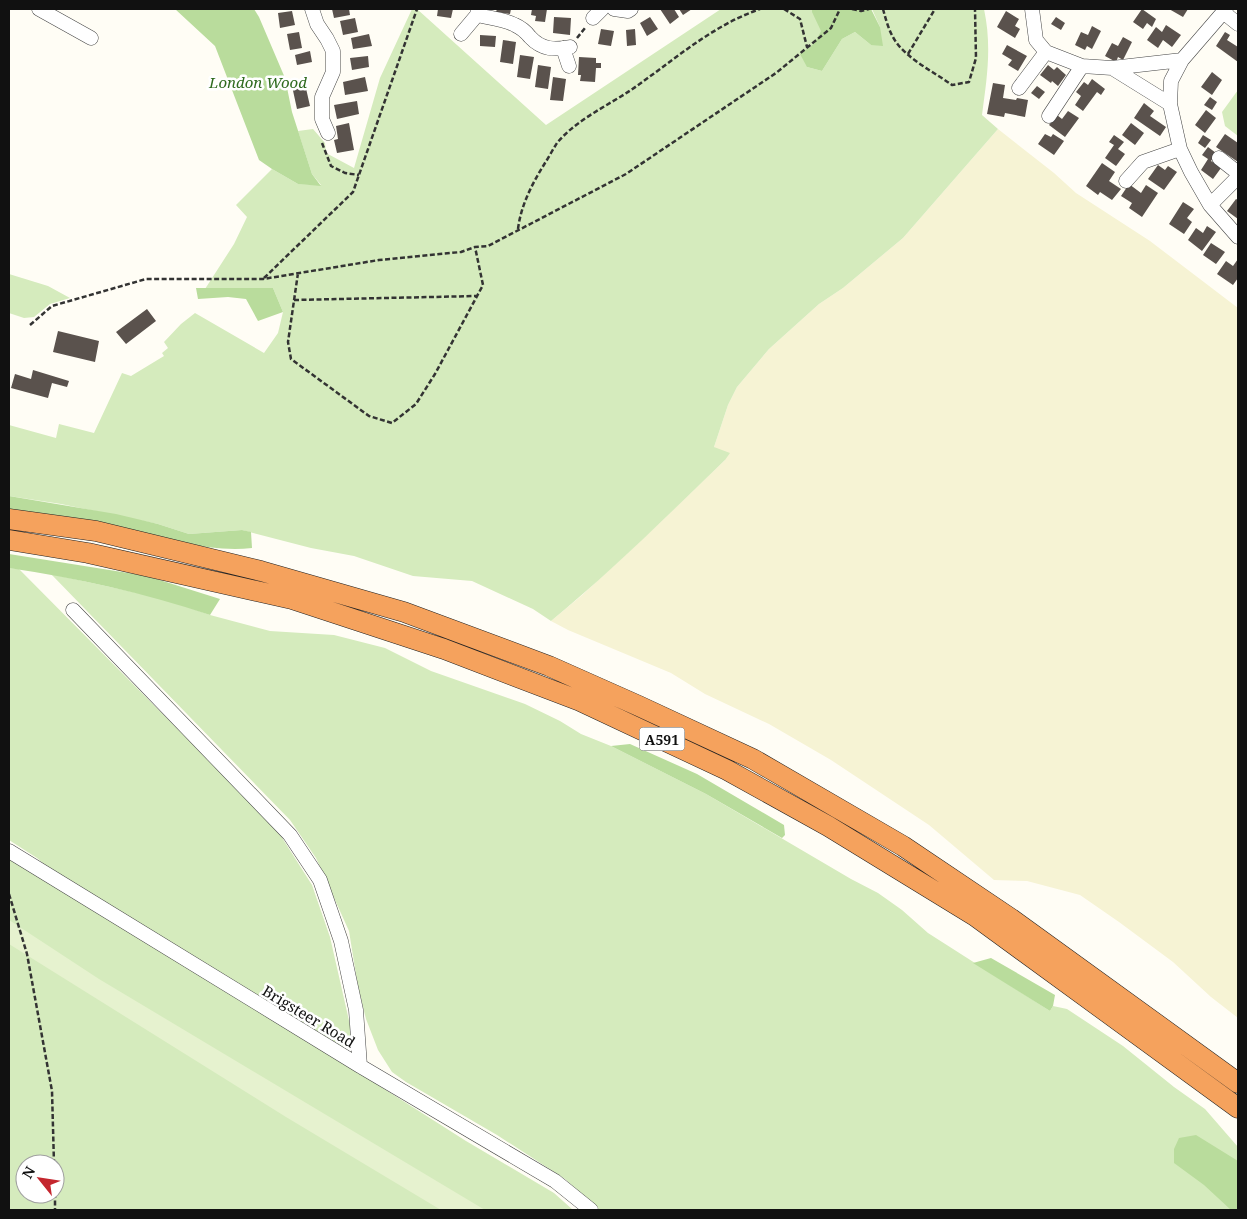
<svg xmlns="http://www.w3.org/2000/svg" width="1247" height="1219" viewBox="0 0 1247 1219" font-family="'Noto Serif',serif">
  <rect width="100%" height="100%" fill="#fffdf5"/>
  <path fill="#f6f3d4" d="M998,129l56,44 22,20 74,48 88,67v710l-27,-21 -38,-35 -54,-40 -39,-27 -53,-14 -33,-1 -65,-55 -98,-65 -62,-36 -64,-30 -34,-21 -103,-43 -17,-9 30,-25 65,-60 79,-76 -11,-13 14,-42 9,-18 32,-38 50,-45 24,-16 60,-50z"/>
  <path fill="#d5ebbd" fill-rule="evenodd" d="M412,9h5l129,116 175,-116h101l-2,48 -13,10 15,4 20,-32 13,-7 16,13 9,-18 -8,-18h112c8,37 3,69 -2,106l16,14 -95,109 -60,50 -24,16 -50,45 -32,38 -9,18 -14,42 16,6 -5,7c-57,55 -113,111 -174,161l-18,-12 -61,-28 -59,-5 -59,-20 -43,-8 -69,-18 -53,4 -31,-10 -97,-20 -52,-8v-71l47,13 3,-14 35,9 28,-60 9,3 33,-20 -2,-3 6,-5 -4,-6 17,-18 14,-11 69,40 14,-20 5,-21 -10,-24 -68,1 29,-45 13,-27 -11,-12 36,-36 26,15 23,1 -9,-11 -14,-43 15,-2 12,14 1,10 28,15 26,-90z
    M1238,90v46l-13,-10 -3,-14z
    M9,274l39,12 22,12 -20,6 -16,13 -10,1 -15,-5z
    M9,568l10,1 219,221 43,46 31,49 18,52 25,110 -13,-1 -288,-173 -17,-15 -28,-18z
    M51,574l114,25 45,16 60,16 64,4 51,13 46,23 94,33 35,17 21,13 30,12 95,48 145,85 27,14 24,17 26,23 122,78 3,-5 14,3 56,37 51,41 31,22 33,38v63h-638l-35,-31 -68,-44 -91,-53 -14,-10 -14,-22 -12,-31 -8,-32 -9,-56 -33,-73 -26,-38z
    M9,858l369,227 88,56 88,52 19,17h-564zM25,1164h30v30h-30z"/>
  <path fill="#b9dc9c" d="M175,9h79l5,8 26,61 7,34 20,62 9,12 -23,-2 -26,-15 -13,-9 -44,-114z
    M812,9h59l9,18 3,19 -12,-1 -16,-13 -13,7 -20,32 -15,-4 -7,-13 15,-11 6,-12 -9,-19z
    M196,288h77l10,24 -25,9 -12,-22 -18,-2 -30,2z
    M9,496l107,18 42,10 31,10 53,-4 9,2 1,16c-38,5 -83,-9 -121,-16 -41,-8 -82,-14 -122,-20z
    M9,554l138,22 73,23 -10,16c-66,-22 -133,-37 -201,-47z
    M630,744l67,30 87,51 1,10 -3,3 -76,-44 -95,-48z
    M991,958l64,37 -2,11 -3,5 -77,-48z
    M1196,1135l42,26v49h-7l-27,-25 -30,-22v-14l5,-11z"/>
  <path fill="#e6f2cf" d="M9,920l90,59 386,231h-44l-155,-93 -277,-173z"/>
  <path fill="#5a524d" d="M332,9h17l1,6 -16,3z
    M438,9h15l-2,9 -14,-2z
    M497,9h14l-1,5 -14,-2z
    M532,9h15l-2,13 -10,-1 1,-5 -5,-1z
    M660,9h14l5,8 -9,7z
    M679,9h13l-9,6z
    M1142,9l14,10 -4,8 -5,-4 -4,6 -10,-7z
    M1169,9h19l-5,8z
    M292,11l3,14 -15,3 -2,-15z
    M1006,11l13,8 -4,7 5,3 -5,9 -18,-11z
    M554,17l17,1 -1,17 -17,-2z
    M650,17l8,12 -11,7 -7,-13z
    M1056,17l9,6 -4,7 -10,-6z
    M355,18l3,14 -15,3 -3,-14z
    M1166,25l15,10 -9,12 -9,-7 -5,8 -11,-8 9,-13 6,5z
    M1092,26l9,5 -9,18 -5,-3 -2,4 -10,-5 6,-13 7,3z
    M601,29l13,2 -3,15 -13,-2z
    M635,29l1,16 -9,1 -1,-16z
    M299,32l3,16 -12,2 -3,-16z
    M1225,32l5,3 -3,5 11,7v15l-22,-16z
    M369,34l3,12 -19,3 -2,-11z
    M480,35l16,1 -1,11 -15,-1z
    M1123,37l9,5 -9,18 -5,-3 -2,5 -11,-6 7,-13 6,3z
    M503,40l13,2 -3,22 -13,-2z
    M1007,45l20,11 -9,15 -10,-6 4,-5 -10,-6z
    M310,51l2,11 -15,3 -2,-10z
    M520,55l14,2 -4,22 -13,-2z
    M368,56l1,11 -17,3 -2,-12z
    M579,57l17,1v5h5v5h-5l-1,14 -15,-1 1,-6h-3z
    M538,65l13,2 -3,22 -13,-2z
    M1048,65l6,5 3,-3 9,8 -8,11 -6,-5 -1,2 -11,-8z
    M1212,72l10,8 -10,15 -11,-8z
    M365,77l3,14 -23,4 -2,-13z
    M553,77l13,2 -3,22 -13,-1z
    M1092,79l13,10 -4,6 -4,-3 -14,19 -8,-6 6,-9 -5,-4 8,-10 4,3z
    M993,83l12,2 -2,13 13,2 1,-2 11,2 -3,17 -20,-4 -1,4 -17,-3z
    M305,84l5,22 -13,3 -5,-23z
    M1037,86l8,6 -6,7 -8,-6z
    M1210,97l7,5 -5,8 -8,-5z
    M357,101l2,13 -22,5 -3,-14z
    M1144,103l10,8 -4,5 16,11 -6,9 -26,-18z
    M1206,110l10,8 -11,15 -10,-8z
    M1068,111l11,7 -14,19 -16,-12 8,-10 5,4z
    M349,123l5,27 -17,3 -3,-13 4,-1 -2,-13z
    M1131,123l13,10 -9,12 -13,-10z
    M1045,134l6,3 2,-3 11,7 -10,14 -16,-11z
    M1225,134l13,9v19l-22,-15z
    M1114,135l10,7 -6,7 7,5 -9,12 -11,-8 9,-13 -5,-3z
    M1203,135l8,5 -6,8 -7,-5z
    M1208,147l8,6 -5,8 10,7 -8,11 -12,-9 7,-11 -6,-4z
    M1102,163l13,9 -6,9 12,8 -9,11 -12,-8 -2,3 -12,-9z
    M1158,165l7,5 3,-4 9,6 -13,18 -16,-11z
    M1129,184l12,9 5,-8 12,8 -16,24 -13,-9 3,-5 -11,-7z
    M1236,199l2,1v19l-11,-8z
    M1183,202l11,7 -7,9 5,4 -8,12 -15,-10z
    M1207,226l9,6 -14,19 -14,-11 8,-12 7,5z
    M1211,243l14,9 -9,12 -13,-9z
    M1238,259v19l-5,7 -16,-11 9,-13 7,5z
    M147,309l9,12 -30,23 -10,-12z
    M58,331l41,10 -4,21 -42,-10z
    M33,370l36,11 -2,6 -15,-4 -4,15 -37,-10 4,-14 16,5z"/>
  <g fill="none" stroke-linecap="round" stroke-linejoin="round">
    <g stroke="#444" stroke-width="15">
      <path id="minor" d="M39,9l52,29
        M312,9l5,15 10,15 6,12v21l-11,25v22l6,14
        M478,9l-1,6c12,3 27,4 38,10 7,3 11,7 15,12 12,13 25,13 40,10
        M614,9l14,2 3,-2
        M1032,9l4,31 10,12 36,14 30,2 70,-8
        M1226,9l-44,51 -11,21 -1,23 10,45 11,23 19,33 28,32
        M1223,12l15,12
        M593,18l9,-9
        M461,34l16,-19
        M563,48l6,18
        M1112,68l58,36
        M1019,88l27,-36
        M1049,116l33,-50
        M1219,158l19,15
        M1126,181l17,-19 37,-13
        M1210,205l28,-28
        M73,610l217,225 30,45 21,61 15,69 4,56
        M9,851l351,215 195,115 36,29"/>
    </g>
    <g stroke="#222" stroke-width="21">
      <path id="highway" d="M9,519l87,12 165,40 143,41 145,54 90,40 114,53 150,87 110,74 225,163
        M9,540l79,13 204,46 152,50 136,52 147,69 101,56 147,90 263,192"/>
    </g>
    <path stroke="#333" stroke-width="2.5" stroke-dasharray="5 2.5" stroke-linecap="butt" d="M784,9l16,10 7,28
      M852,9l9,2 8,-2
      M883,9c3,11 6,23 13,33 13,18 38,30 56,43l17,-3 7,-24 -1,-49
      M577,38l8,-10
      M908,54l27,-45
      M322,143l9,23 14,7 14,2
      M518,229c3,-24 14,-45 27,-66 4,-6 8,-14 12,-20 19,-23 50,-37 74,-53 42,-29 80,-64 129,-81
      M298,273l-10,69 3,17 78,57 23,7 24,-19 19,-30 48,-89 -8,-38
      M264,278l89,-86 64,-183
      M294,300l183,-4
      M30,325l22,-19 94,-27h117l116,-19 82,-8 14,-5 13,-1 138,-72 150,-101 55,-45 9,-19
      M9,894l18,60 25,137 2,73
      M55,1193v17"/>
    <use href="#minor" stroke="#fff" stroke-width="14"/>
    <use href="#highway" stroke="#f5a25d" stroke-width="20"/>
  </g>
  <g text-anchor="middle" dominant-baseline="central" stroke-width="5" stroke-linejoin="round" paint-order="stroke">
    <rect fill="#fff" stroke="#585858" stroke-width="1" x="639.5" y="727.5" width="45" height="23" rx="4"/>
    <g font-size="14" font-weight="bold" fill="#111">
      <text x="662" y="739">A591</text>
    </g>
    <g font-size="15" font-style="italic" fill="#2f6b1f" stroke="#fff">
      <text x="258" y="82">London Wood</text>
    </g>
    <g font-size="15" fill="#111" stroke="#fff">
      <text transform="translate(309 1016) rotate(31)">Brigsteer Road</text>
    </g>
  </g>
  <rect width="1247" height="1219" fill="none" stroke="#111111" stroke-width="20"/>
  <g transform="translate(40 1179) rotate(300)"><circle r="24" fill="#ffffff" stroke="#a0a0a0"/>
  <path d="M0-4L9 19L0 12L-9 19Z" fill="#c4262e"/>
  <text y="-8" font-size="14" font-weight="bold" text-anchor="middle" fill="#111111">N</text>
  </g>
</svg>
